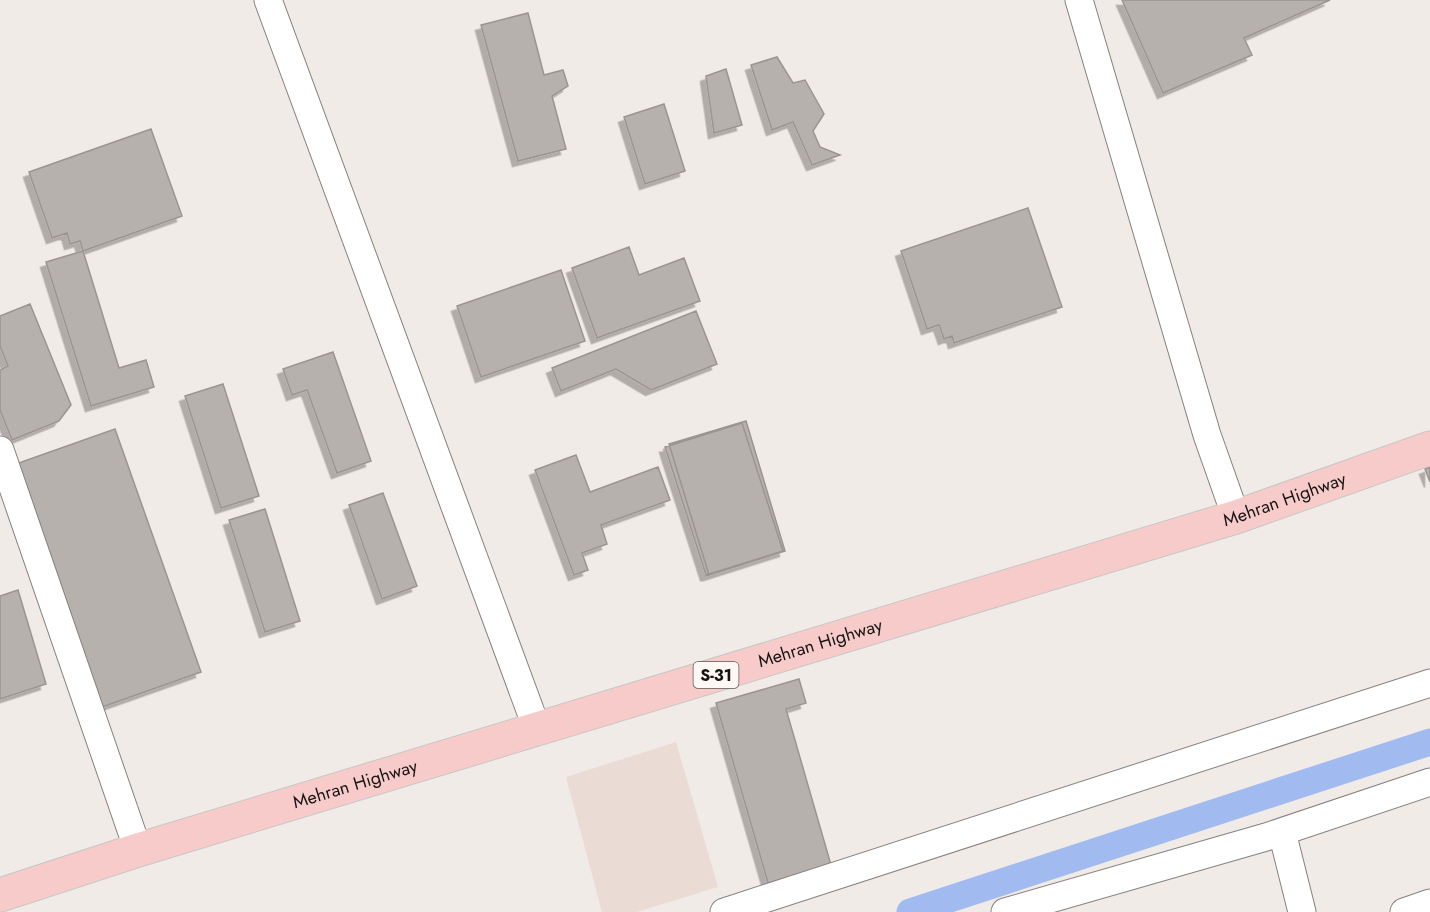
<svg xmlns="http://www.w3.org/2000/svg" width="1430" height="912" viewBox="0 0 1430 912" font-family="Jost,sans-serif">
  <defs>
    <filter id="shadow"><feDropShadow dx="-5.5" dy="5.5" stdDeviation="0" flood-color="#0004"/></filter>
  </defs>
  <rect width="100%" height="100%" fill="#f1ebe7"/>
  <path fill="#eadcd5" d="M676,742l42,145 -81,25h-35l-36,-135z"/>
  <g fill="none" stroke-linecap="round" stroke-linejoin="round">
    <path stroke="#a1bbf0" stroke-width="27" d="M910,912l520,-170"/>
  </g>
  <path fill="#b7b1ae" stroke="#9b9592" stroke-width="1.5" filter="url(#shadow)" d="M1122,0h208l-86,38 8,17 -89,38z
    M528,13l16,62 19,-5 5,16 -16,10 14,53 -48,12 -37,-136z
    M777,57l16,26 12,-3 19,34 -11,17 7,16 20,8 -28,10 -19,-43 -21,8 -21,-65z
    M726,69l16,56 -28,8 -8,-57z
    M664,104l21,67 -40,13 -21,-67z
    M151,129l31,87 -99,35 -3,-10 -10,3 -3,-11 -15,5 -23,-66z
    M1028,208l34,99 -108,36 -2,-7 -8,3 -5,-14 -12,4 -26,-78z
    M629,247l10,28 45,-17 16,43 -103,37 -25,-70z
    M83,251l36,117 27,-8 8,27 -63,19 -45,-144z
    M561,270l24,71 -104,36 -24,-71z
    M30,304l41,101 -12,16 -47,19 -12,-30v-40l8,-4 -8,-20v-30z
    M696,311l21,53 -66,26 -35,-21 -55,22 -9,-23z
    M333,352l38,109 -34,12 -30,-83 -15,5 -9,-26z
    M223,384l36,112 -38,12 -36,-112z
    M746,421l39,130 -76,24 -40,-131z
    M742,423l41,128 -77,24 -41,-128z
    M115,429l86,243 -99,35 -86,-243z
    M576,455l14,37 68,-25 12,33 -69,25 6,19 -25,9 6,17 -14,5 -39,-105z
    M1430,467v15l-5,-13z
    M383,493l34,93 -35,13 -33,-94z
    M265,509l35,112 -35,11 -36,-112z
    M18,590l28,94 -46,15v-103z
    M799,679l7,24 -20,6 45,156 -63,18 -52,-180z"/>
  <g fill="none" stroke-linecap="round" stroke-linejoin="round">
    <g stroke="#87817e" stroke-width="29">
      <path id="minor" d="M268,0l269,729
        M1079,0l128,435 29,82
        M0,450l138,400
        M1282,832l20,80
        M724,912l706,-229
        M1005,912l261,-75 164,-55
        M1404,912l26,-9"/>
    </g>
    <g stroke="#c7c7c6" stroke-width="35">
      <g id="major">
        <path id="s1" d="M0,895l138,-45 1098,-333 194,-69"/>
      </g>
    </g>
    <use href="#minor" stroke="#fff" stroke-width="27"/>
    <use href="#major" stroke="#f8cbcb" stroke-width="33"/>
  </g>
  <g text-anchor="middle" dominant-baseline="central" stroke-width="6" stroke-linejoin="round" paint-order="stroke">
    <rect fill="#fff8f5" stroke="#5c5857" stroke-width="1.5" x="693.5" y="662" width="45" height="26" rx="4.5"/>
    <g font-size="16" font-weight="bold" fill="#161413">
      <text x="716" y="675">S-31</text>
    </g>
    <g font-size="18" fill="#161413" stroke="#fff8f5">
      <text stroke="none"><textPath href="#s1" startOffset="1344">Mehran Highway</textPath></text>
      <text stroke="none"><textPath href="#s1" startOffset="858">Mehran Highway</textPath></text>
      <text stroke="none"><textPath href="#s1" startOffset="372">Mehran Highway</textPath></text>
    </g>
  </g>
</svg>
